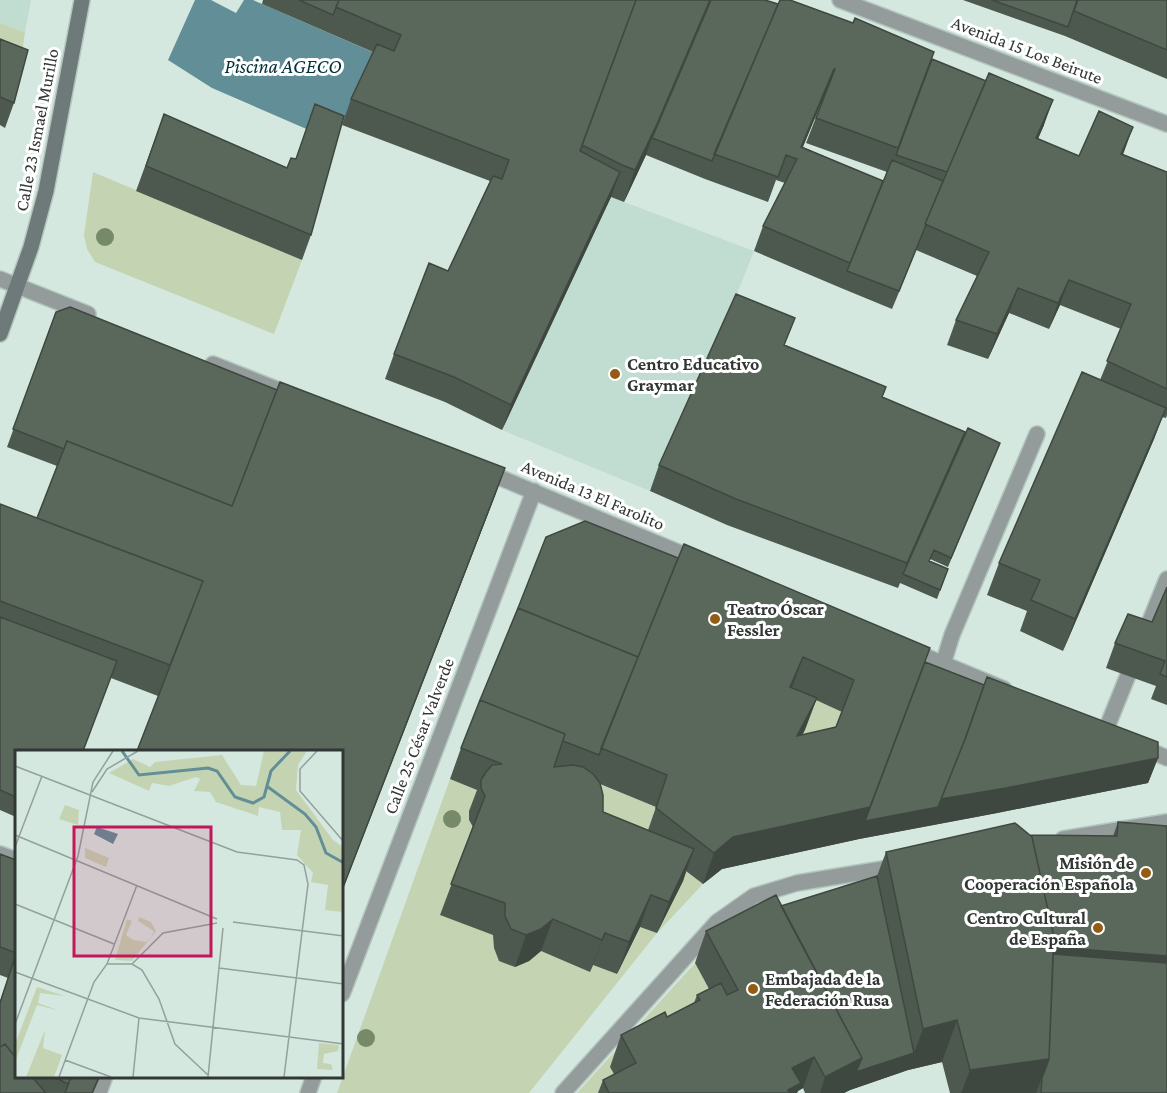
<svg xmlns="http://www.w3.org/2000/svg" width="1167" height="1093" viewBox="0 0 1167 1093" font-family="'Crimson Pro',serif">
  <rect width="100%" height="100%" fill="#d4e8e0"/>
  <path fill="#c1dcd1" d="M0,0h31l-6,32 -25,-9z
    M611,197l143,54 -27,68 -77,172 -148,-61z"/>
  <path fill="#c4d4b3" d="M0,23l25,9 -6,43 -19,-7z
    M93,172l209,88 -28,74 -179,-72 -8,-13 -3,-14z
    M792,688l50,24 -17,47 -40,9z
    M554,766l102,41 -11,32 58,45 -46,49 -128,160h-192l113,-314 41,16 -22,25 72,131 49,20 3,-6 24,9 23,-47 18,6 -108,-136z
    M695,963l31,59 -102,71h-47z"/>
  <path fill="#628f97" d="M195,0h16l25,13 8,-13h9l122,53 -41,88 -122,-53 -44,-28z"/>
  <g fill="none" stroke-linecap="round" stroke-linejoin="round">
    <g stroke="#b3c5be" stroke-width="18">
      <path id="service" d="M943,664l9,-29 85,-201
        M1105,732l62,-153
        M99,1093l6,-17"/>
    </g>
    <g stroke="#b3c5be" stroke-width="18">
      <path id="minor" d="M840,0l327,124
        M0,279l88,35
        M213,364l81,32
        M484,471l213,89
        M910,650l94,39
        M1139,746l28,12
        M1063,839l104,-17
        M344,989l190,-498
        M563,1093l154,-171 37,-26 43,-13 104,-17"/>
    </g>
    <g stroke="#b3c5be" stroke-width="18">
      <path id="tertiary" d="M0,854l16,6
        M342,989h2l-2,5
        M308,1093l6,-17"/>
    </g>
    <g stroke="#b3c5be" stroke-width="18">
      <path id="secondary" d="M0,334l31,-87 15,-56 36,-191"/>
    </g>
    <use href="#service" stroke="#939c9b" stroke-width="15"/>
    <use href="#minor" stroke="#939c9b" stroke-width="15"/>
    <use href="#tertiary" stroke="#939c9b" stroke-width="15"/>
    <use href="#secondary" stroke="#6d7a79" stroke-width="15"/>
  </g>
  <g fill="#768a69">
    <circle cx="105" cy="237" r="9"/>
    <circle cx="452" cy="819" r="9"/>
    <circle cx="366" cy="1038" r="9"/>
  </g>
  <path fill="#4d594e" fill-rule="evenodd" d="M263,0h502l167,59 112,66 -6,14 41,17 44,-2 44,18v243l-1,3 -4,-1 -8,22 -91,212 -43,-20 7,-20 -40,-16 12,-32 101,-183 21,-51 -61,-24 -11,24 -40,-16 -21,46 -41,-14 9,-25 21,-44 -61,-26 -24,59 -51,-21 -87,-37 9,-25 22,-43 -9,-3 -8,22 -63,-23 -59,-24 -22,47 -13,-5 -109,233 -57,-28 -60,-23 9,-25 54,-83 42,-90 -148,-56 9,-26 22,-47 -111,-48zM825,94l-19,49 81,29 -4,9 -80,-34z
    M963,0h204v79l-102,-43z
    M0,39l14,64 -9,25 -5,-3z
    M164,114l147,121 -9,25 -166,-69z
    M56,312l440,181 -154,398v-140l-184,-55 -47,-18 -95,73v66l-16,-7v-306l37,14 20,-52 -50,-19z
    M785,345l97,53 78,47 36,7 -48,115 -18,-8v2l18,8 -11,30 -37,-16 -2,5 -171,-63 -77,-34 9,-26z
    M1167,587v118l-16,-6 5,-13 -50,-18 9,-25 37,-21z
    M518,608l407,54 233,96 -10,25 -151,30 -138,26 -137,30 -19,15 -17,-13 -3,10 -26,52 -17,-6 -23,47 -24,-9 -3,7 -49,-21 -12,10 -14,6 -16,-6 -5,-13 -1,-13 -53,-20 33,-88 -4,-7v-9l8,-21 -27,-11 11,-31zM816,700l26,12 -6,15 -34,8zM600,784l56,23 -8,23 -45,-18z
    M1118,822l49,271h-217l-8,-31 -34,8 -58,20 -6,3h-39l-2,-5 -5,3 -1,2h-199l5,-13 11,-6 -4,-7 11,-32 46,-18 27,-14 3,-8 12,-6 -14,-26 11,-32 75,-25 96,-30 9,-24 145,-17 82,1z
    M0,854l16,6v217h84l-7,16h-93v-92l8,-23 -8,-3z"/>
  <path fill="#3f4840" d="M710,0l-58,138 -6,17 -22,47 11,-32z
    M834,69l-9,25 -33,78 9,-25z
    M1053,100l-9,25 -17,38 9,-25z
    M1133,127l-9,25 -12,27 9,-25z
    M620,172l-9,25 -109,233 9,-25z
    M916,249v1l-24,59 7,-18z
    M1069,280l-9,25 -11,24 9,-26z
    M1018,288l-9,25 -21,46 9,-25z
    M1166,408l-12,31 -91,212 12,-32z
    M965,432l-9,25 -53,117 -5,14 9,-25z
    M505,468l-9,25 -154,398v-1z
    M803,657l-11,31 -2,-1z
    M919,680l44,65 195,13 -10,25 -151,30 -138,26 -137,30 -19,15 11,-31z
    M817,698l-12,32 -20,38 12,-32z
    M694,849l-11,32 -26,52 12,-31z
    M651,895l-11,32 -23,47 12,-32z
    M553,919l-12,32 -12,10 -14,6 11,-32z
    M605,933l-12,32 -3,7 12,-32z
    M1050,947l117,9v33l-120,-10z
    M957,1020l-15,42 -34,8 -58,20 -6,3h-24l5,-16 37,-19 52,-5 9,-24z
    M814,1057l-11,31 -5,3 -1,2h-14l9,-25z
    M1049,1059l-13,34h-75l9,-23z"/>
  <path fill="#5a675b" stroke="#3f4840" stroke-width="1.5" fill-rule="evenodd" d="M299,0h40l-6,15z
    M339,0h297l-56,151 40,21 -109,233 -57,-28 -60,-23 35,-91 19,8 45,-95 9,3 7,-19 -158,-61 26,-55 17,7 7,-16 -65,-28z
    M636,0h74l-53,124 -22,46 -13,-5 -40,-20z
    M711,0h54l13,4 -66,157 -60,-23z
    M780,0h10l63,23 2,-5 79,34 -36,96 -82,-30 19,-49h-1l-33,78 82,34 -33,82 -87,-37 34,-67 -11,-4 -8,22 -64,-23z
    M992,0h85l-9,27z
    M1078,0h89v50l-93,-39z
    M0,39l28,11 -14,53 -14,-6z
    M932,59l54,22 -39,91 -51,-17z
    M989,73l64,27 -17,38 43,18 20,-45 34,16 -12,27 46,18v217l-60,-28 24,-57 -62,-24 -11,23 -40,-15 -21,46 -41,-14 33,-68 -64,-28z
    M315,104l29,12 -33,119 -165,-69 18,-52 123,54 4,-10 5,1z
    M892,160l51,21 -18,43 1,1 -27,66 -52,-20z
    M736,294l59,24 -11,27 102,42 -4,10 83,35 -58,131 -171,-64 -77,-34z
    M70,307l207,83 -45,116 -165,-65 -3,8 -51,-20 43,-117z
    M1082,372l84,36 -91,211 -44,-19 9,-20 -41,-17z
    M280,382l225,86 -163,422v-139h-205l66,-170 -166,-63 30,-77 165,65z
    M968,428l32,15 -49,115 -17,-8 -5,11 19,8 -8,21 -37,-16z
    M0,504l203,77 -33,84 -170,-64z
    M585,521l93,37 -40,99 -120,-49 28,-71z
    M684,544l246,104 -60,159 -137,30 -19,16 -58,-45 11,-33 -66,-27zM803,657l51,23 -18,47 -39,9 20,-38 -27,-11z
    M1167,587v90l-7,-3 5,-13 -50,-18 13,-29 24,8z
    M518,608l120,49 -39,98 -36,-14 2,-7 -85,-34z
    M0,617l117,44 -34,90h-67v46l-16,-7z
    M925,662l59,23 -19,54 -27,68 -73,14z
    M987,677l171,65v16l-152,30 -65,11 25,-62z
    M480,700l85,34 -11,33 19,-2 10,2 10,7 7,9 3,12v17l91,37 -25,53 -18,-7 -22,47 -24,-9 -3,7 -49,-21 -12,10 -15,6 -15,-6 -6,-13v-13l-54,-19 34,-88 -4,-8v-8l5,-8 6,-7 10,-1 -41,-16z
    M1118,822l49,4v130l-114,-9 1,-10 -22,-100 -1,-2 86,1z
    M1015,823l17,14 22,100 -5,122 -79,11 -13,-50 -34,9 -37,-177z
    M0,854l16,6v93l-16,-6z
    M877,876l37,177 -58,19 6,-14 -81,-152z
    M776,895l86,163 -37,19 -11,-20 -22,11 9,15 -13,7 1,3h-180l-6,-13 33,-17 -15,-28 44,-23 2,5 33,-17 -3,-5 24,-12 6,12 11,-5 -32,-59z
    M16,954v104l-11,-14 -5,3v-44z
    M1053,954l114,9v130h-126l1,-15 7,-19z
    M5,1044l11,14v19h16l14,16h-46v-46z
    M54,1077h17l-3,7z
    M71,1077h28l-7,16h-27z"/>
  <g fill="#935b14" stroke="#fff" stroke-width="2">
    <circle cx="615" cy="374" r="6"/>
    <circle cx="715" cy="619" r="6"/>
    <circle cx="1146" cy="873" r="6"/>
    <circle cx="1098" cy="928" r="6"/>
    <circle cx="753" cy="989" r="6"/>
  </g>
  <g text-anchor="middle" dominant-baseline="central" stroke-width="6" stroke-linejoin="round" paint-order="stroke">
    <g font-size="18" fill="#303734" stroke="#fff">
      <text transform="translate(1027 50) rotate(21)">Avenida 15 Los Beirute</text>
      <text transform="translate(37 130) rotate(-79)">Calle 23 Ismael Murillo</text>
      <text transform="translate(593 495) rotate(23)">Avenida 13 El Farolito</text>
      <text transform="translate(419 736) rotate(-69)">Calle 25 César Valverde</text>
    </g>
    <g font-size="18" font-weight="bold" fill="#303734" stroke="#fff" text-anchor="start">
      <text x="627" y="364">Centro Educativo<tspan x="627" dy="21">Graymar</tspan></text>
      <text x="727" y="609">Teatro Óscar<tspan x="727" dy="21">Fessler</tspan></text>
      <text x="1134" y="863" text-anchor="end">Misión de<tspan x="1134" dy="21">Cooperación Española</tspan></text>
      <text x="1086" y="918" text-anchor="end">Centro Cultural<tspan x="1086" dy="21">de España</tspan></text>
      <text x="765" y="979">Embajada de la<tspan x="765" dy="21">Federación Rusa</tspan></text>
    </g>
    <g font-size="20" font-style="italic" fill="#023138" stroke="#fff">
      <text x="283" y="66">Piscina AGECO</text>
    </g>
  </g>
  <g transform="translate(15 750)">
    <rect width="328" height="328" fill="#d4e8e0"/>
    <path d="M249,1h43l-9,14 -2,25 37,50 10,7v65l-18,-2 3,-25 -17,-3 2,-9 -16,-18 4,-25h-19l-2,-18 -21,-5 -1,9 -42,-14 -6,-10 -16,-1 6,-12 -4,-2 -27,9 -17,-3 -3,8 -40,-18 24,-14 17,8 5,-5 67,-7 19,30 15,1zM50,55l14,5 -1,15 -19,-6zM70,98l24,10 -3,9 -21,-9zM124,167l12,5 5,9 -24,30 -17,-1 12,-41 5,2 -6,14 7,5 13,2 5,-5 3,-6 -16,-10zM22,237l28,9 -25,-3 -2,10 22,8 -23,-6 -22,57v-18zM30,280l-2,18 19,7 -8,22h-28zM304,293l20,2 -1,6 -14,3 -1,9 8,1 2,6 -16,-1z" fill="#c4d4b3"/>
    <path d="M82,77l21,7 -5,10 -19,-10z" fill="#628f97"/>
    <path fill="none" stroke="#628f97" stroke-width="3" d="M107,1l17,24 69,-7 9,3 18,26 18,6 11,-6 7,-26 19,-20M253,37l37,27 11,13 10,26 18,10"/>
    <path fill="none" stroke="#92a19b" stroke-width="1.5" d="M302,1l-17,18v22l44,51M0,16l222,86 60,8 7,5 4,19 -24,193M77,42l15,-23 31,-18M0,85l202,84M0,97l27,-71M0,154l99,40M218,172l111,14M92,214h25l10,6 17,29 16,45 33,31M117,214l31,-31 54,-10M204,218l125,16M0,222l124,46 205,26M0,274l63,-168 15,-74 20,-31M50,310l46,17M44,327l35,-95 13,-18 30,-79M118,327l6,-59M193,327l15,-149"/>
    <path fill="#c2185b" fill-opacity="0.15" stroke="#c2185b" stroke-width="3" d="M59,77h137v129h-137z"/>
    <rect width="328" height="328" fill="none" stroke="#303734" stroke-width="3"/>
  </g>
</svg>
